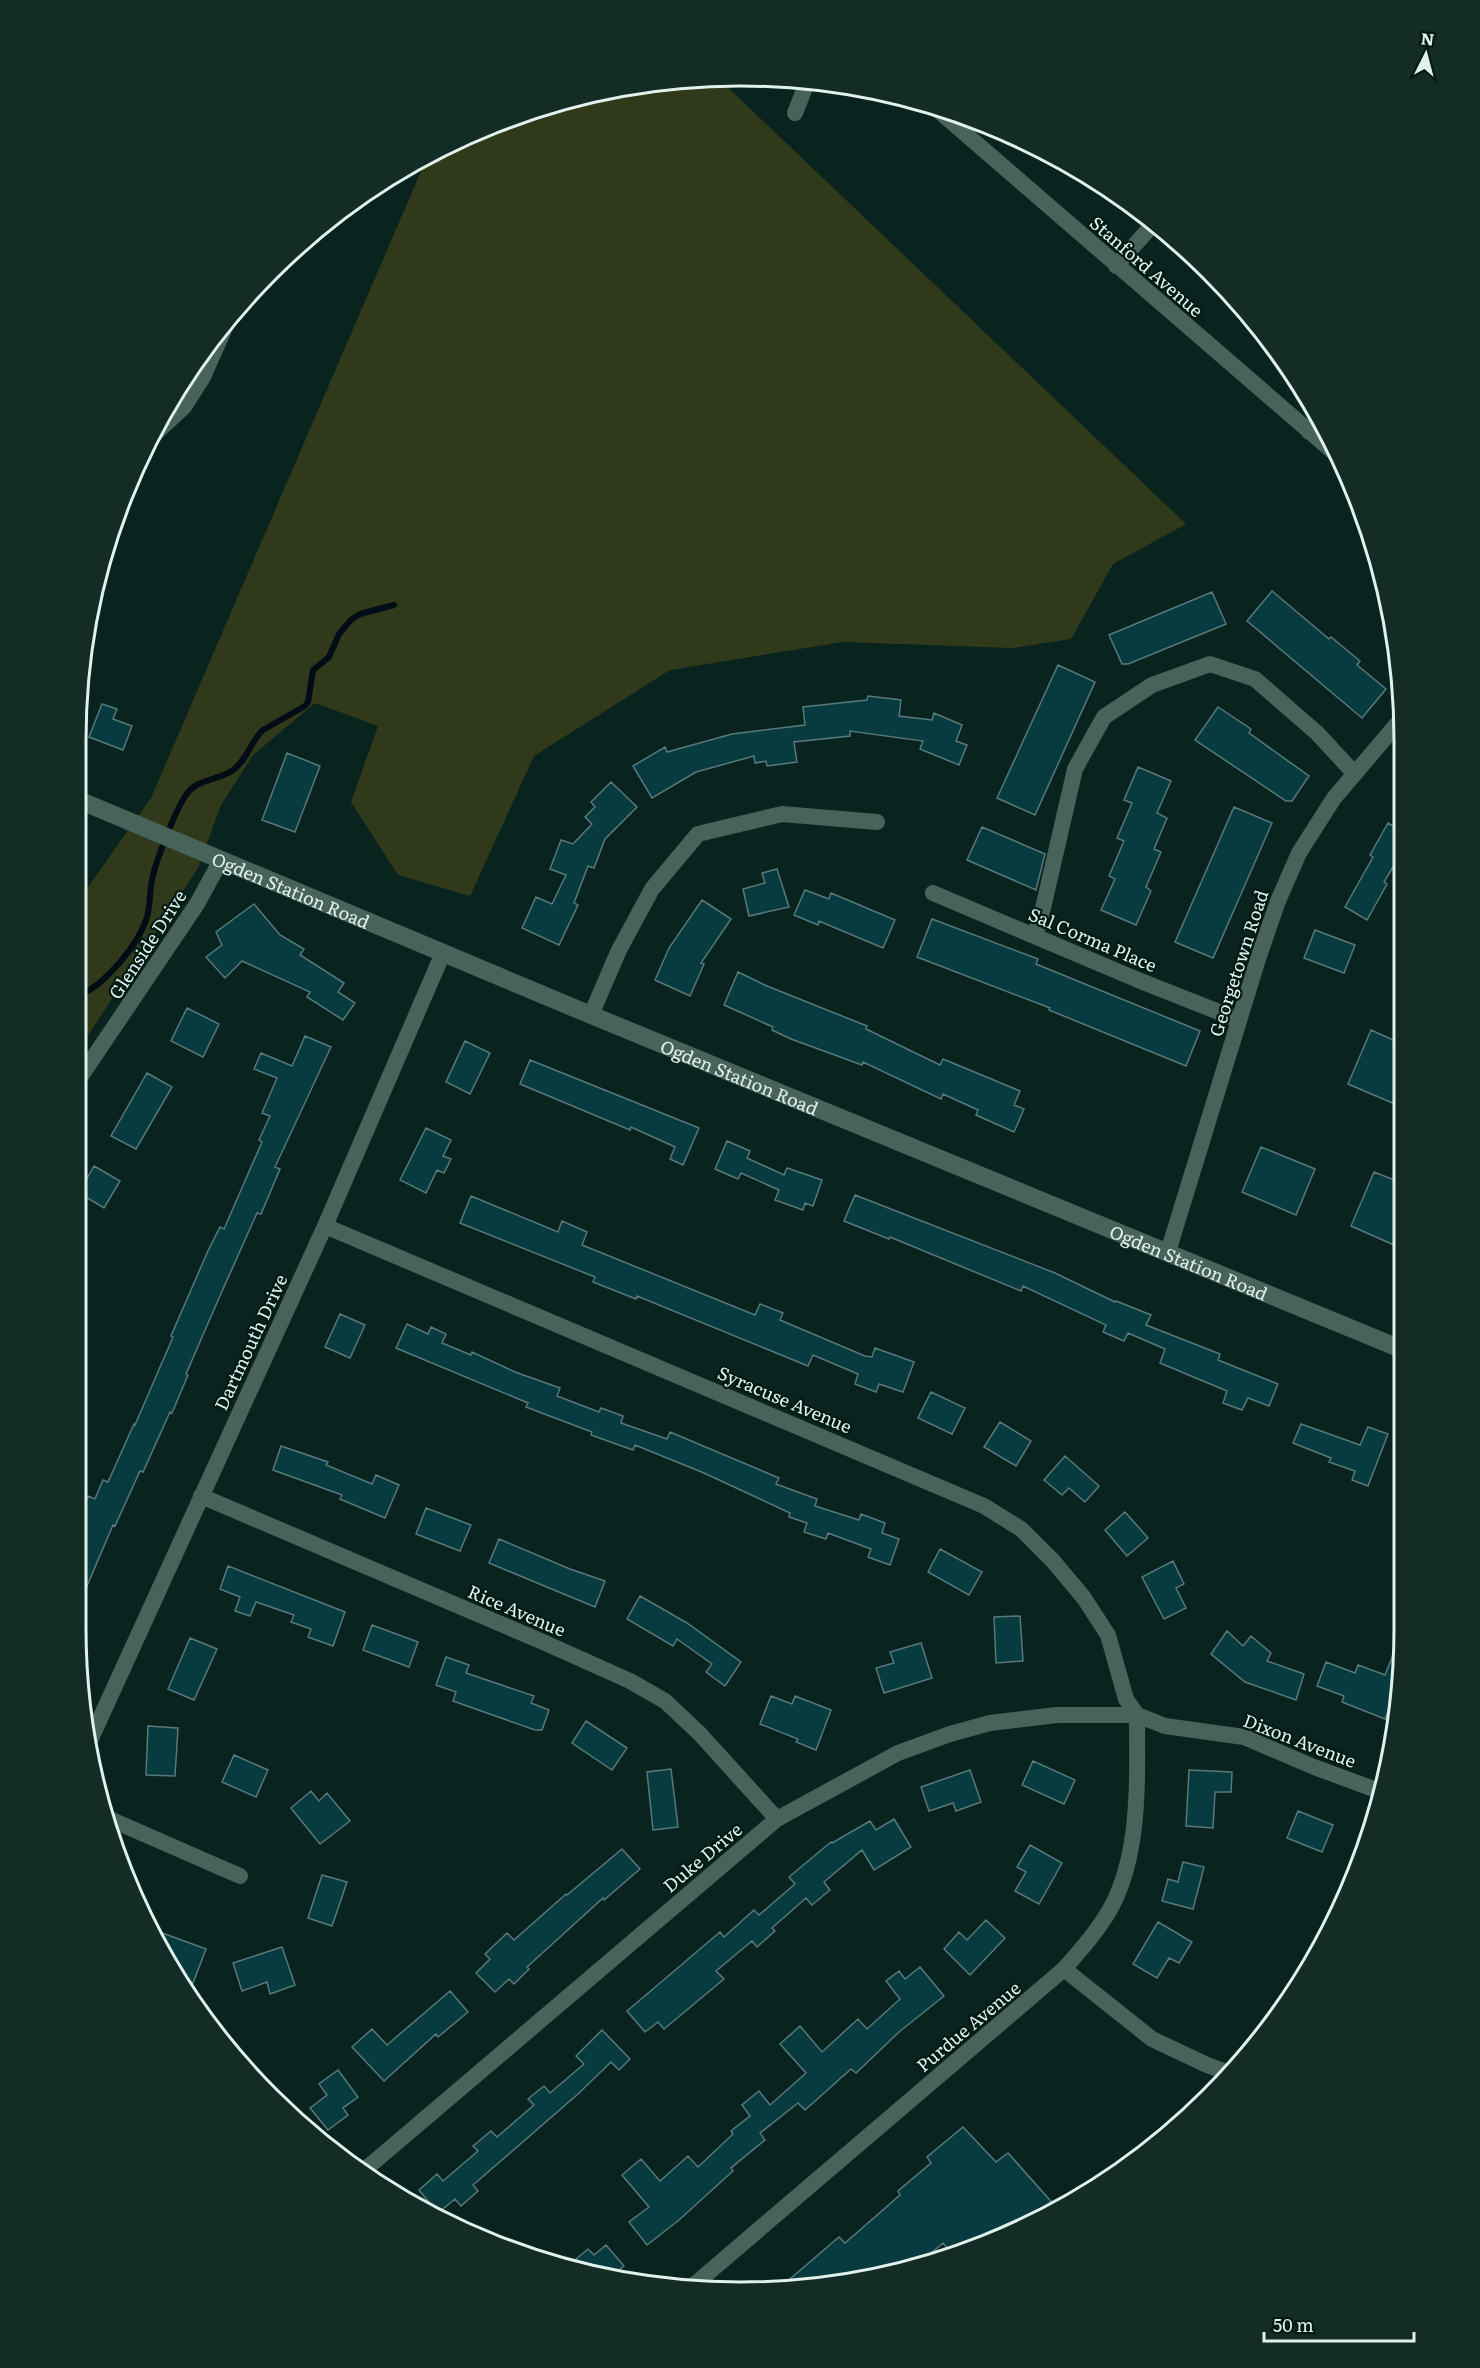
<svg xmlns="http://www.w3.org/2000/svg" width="1480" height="2368" viewBox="0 0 1480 2368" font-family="Literata,serif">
  <rect width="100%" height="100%" fill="#09241e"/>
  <path fill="#31391b" d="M719,79l467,445 -73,40 -42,75 -59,9 -169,-6 -173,28 -136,86 -64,140 -72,-21 -47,-73 27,-76 -63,-23 -62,52 -32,50 -23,63 -117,178v-149l70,-99 277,-643 98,-45 127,-29z"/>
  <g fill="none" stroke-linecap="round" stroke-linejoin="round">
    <path stroke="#000c16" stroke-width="6" d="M81,995c25,-12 56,-49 65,-75 5,-13 3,-27 6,-40 3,-17 24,-71 34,-85 11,-17 32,-14 47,-25 15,-11 17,-28 30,-40l42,-24 3,-4 5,-32 16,-13 10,-23 12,-14 9,-6 34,-9"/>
  </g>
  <path fill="#073b3f" stroke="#58787a" stroke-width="1.5" d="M1272,591l57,48 2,-2 29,24 -3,4 29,24 -24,29 -115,-97z
    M1212,592l14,32 -98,40h-6l-13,-29z
    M1058,665l37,17 -60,133 -38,-17z
    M868,696l33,4 -2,16 33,4 2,-7 28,12 -6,16 11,4 -8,20 -39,-16 3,-8 -73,-10v5l-56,6 3,20 -30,4 -1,-5 -11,2 -1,-7 -58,16 -44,26 -19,-32 32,-19 2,5 65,-18 73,-9 -2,-18 64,-7z
    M102,704l15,5 -4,10 19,7 -9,24 -34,-13z
    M1218,707l33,22 -2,4 60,43 -17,25h-6l-91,-61z
    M287,753l33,13 -25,66 -33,-12z
    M1138,767l33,14 -14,32 10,5 -13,31 7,3 -15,35 5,4 -15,34 -35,-15 14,-31 -6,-3 15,-35 -7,-3 15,-35 -8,-3z
    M611,782l26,25 -32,32 -11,29 -6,-2 -14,37 4,2 -19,40 -37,-17 14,-31 16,7 14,-29 -16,-6 11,-29 12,4 19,-20 -7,-7 10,-10 -4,-5z
    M1234,807l38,16 -59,135 -38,-16z
    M1388,823l15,9v18l-19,32 3,2 -20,36 -22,-13 28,-50 -3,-2z
    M982,827l63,27 -9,36 -69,-30z
    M777,869l12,38 -40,9 -6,-27 22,-6 -3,-10z
    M805,890l24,9 2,-6 64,27 -12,28 -64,-27 -1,4 -24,-10z
    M702,900l29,19 -30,44 3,1 -14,32 -35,-16 14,-32z
    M254,904l26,31 24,14 -4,6 44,28 -6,9 17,11 -12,17 -36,-23 3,-5 -68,-31 -17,17 -19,-21 16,-12 -6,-13z
    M932,919l106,40 -2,5 164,67 -14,35 -137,-56 1,-2 -133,-51z
    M1315,930l40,15 -11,28 -40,-15z
    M738,972l29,14 100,40 -1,3 74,36 3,-6 77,32 -6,14 10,4 -10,23 -38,-17 2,-5 -35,-16 -2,5 -78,-37 -1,3 -71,-26 -19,-9 1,-3 -49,-22z
    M187,1008l32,16 -16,33 -32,-16z
    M1371,1030l31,14v63l-54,-23z
    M305,1036l26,11 -56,120 5,2 -19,45 -4,-1 -34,76 -37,85 2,1 -16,38 -2,-1 -27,60 -3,-1 -25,55 -2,-1 -32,75v-87l7,-17 7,3 8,-19 5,2 26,-58 1,1 38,-88 -2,-1 36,-83 13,-26 4,2 38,-87 -3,-2 11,-24 -8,-3 15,-35 -23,-9 7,-16 31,13z
    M465,1041l25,12 -20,41 -24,-12z
    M530,1060l169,68 -16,37 -13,-6 5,-12 -44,-20 -1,3 -110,-46z
    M147,1073l25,14 -36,62 -25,-13z
    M426,1128l25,12 -8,16 8,3 -7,14 -7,-3 -11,23 -26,-13z
    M727,1141l23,10 -3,7 37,17 3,-7 35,12 -9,26 -8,-3 -2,7 -28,-10 4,-10 -38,-17 -3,6 -23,-10z
    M1261,1147l54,22 -19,46 -54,-23z
    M94,1166l26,15 -16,27 -23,-14v-5z
    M1374,1172l28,11 -1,65 -50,-22z
    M855,1195l200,78 60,29 1,-1 35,14 -5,10 74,29 -2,6 60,24 -9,22 -21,-8 -6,12 -19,-7 4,-12 -67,-28 5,-14 -37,-16 -4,8 -21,-9 3,-7 -83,-39 -2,5 -131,-54 -1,2 -45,-18z
    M471,1196l87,36 4,-11 25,11 -5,13 173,70 5,-11 23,9 -3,7 85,36 7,1 3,-9 39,14 -11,30 -24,-8 -3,8 -21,-8 3,-10 -45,-19 -5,11 -171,-70 -1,3 -43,-17 2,-5 -135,-54z
    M340,1314l25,11 -15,33 -25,-11z
    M407,1324l21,10 3,-7 15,7 -4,9 29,12 1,-3 43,20 45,16 -3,8 42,16 2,-4 22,8 -2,7 46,16 3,-7 109,46 -3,6 41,15 -2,7 44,14 2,-6 24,9 -3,10 17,6 -9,26 -22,-8 3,-8 -43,-16 -2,6 -22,-7 3,-9 -18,-6 1,-4 -86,-40 -69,-28 -2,5 -42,-15 1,-3 -66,-25 2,-4 -132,-55z
    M931,1392l34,16 -13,26 -34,-16z
    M1000,1422l31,19 -15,25 -32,-19z
    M1301,1424l59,21 8,-18 20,7 -20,52 -16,-6 3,-9 -26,-9 2,-4 -38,-15z
    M281,1446l47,16 -2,3 46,19 4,-9 23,10 -14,33 -45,-19 2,-4 -69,-25z
    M1065,1456l34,30 -14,16 -16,-14 -7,7 -18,-15z
    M426,1508l45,17 -11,26 -44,-17z
    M1125,1512l23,26 -21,18 -22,-26z
    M499,1539l71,30 35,12 -10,26 -106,-44z
    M940,1549l42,23 -13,23 -41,-23z
    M1173,1561l11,23 -8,4 10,20 -22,11 -22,-42z
    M228,1566l117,46 -12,34 -25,-9 3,-8 -20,-7 3,-7 -38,-13 -6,14 -15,-5 5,-14 -20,-8z
    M640,1596l47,27 54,39 -16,24 -19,-14 6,-8 -35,-25 -4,7 -46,-27z
    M1020,1616l3,45 -27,2 -2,-46z
    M372,1625l46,17 -9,25 -46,-17z
    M1227,1631l16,15 8,-10 20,17 -4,8 37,13 -8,26 -51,-18 -34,-28z
    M190,1638l27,11 -23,51 -26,-11z
    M1398,1642l1,40 -14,37 -43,-17 2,-6 -27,-10 9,-24 29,11 3,-8 27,10z
    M921,1643l11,35 -48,15 -8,-25 18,-5 -4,-11z
    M446,1657l23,8 -3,8 68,23 -3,7 18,7 -7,20h-7l-82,-29 3,-9 -20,-7z
    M771,1696l21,8 3,-8 36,14 -15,40 -20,-8 2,-3 -38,-15z
    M586,1721l41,27 -15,22 -40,-27z
    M148,1726l30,2 -3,48 -29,-1z
    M234,1755l34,15 -12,27 -34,-15z
    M1033,1761l42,19 -11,24 -42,-19z
    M671,1769l7,58 -25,3 -6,-58z
    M970,1770l11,32 -25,9 -3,-8 -24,8 -8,-24z
    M1189,1770l43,2 -1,20h-16l-2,36 -27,-2z
    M311,1791l8,10 8,-8 23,28 -30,23 -29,-36z
    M1298,1811l35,14 -11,27 -35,-14z
    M894,1819l17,28 -37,23 -12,-20 -38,32 6,8 -18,15 -6,-7 -34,30 3,3 -18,16 -5,-6 -36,30 8,8 -60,50 -6,-7 -13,10 -18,-21 93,-79 4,5 30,-27 5,5 36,-31 -6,-7 42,-35 1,1 38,-22 6,9z
    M1030,1845l32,18 -23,41 -24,-13 11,-19 -9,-5z
    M622,1849l18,20 -36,31 -1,-2 -76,69 2,2 -15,15 -5,-5 -14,13 -19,-19 14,-14 -5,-5 22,-21 7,7 52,-46 1,1z
    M1183,1862l21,5 -11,42 -31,-8 6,-22 10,3z
    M322,1875l25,7 -15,44 -24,-8z
    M986,1920l19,18 -35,37 -26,-26 15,-17 8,8z
    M1158,1922l34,20 -13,21 -10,-5 -12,20 -24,-14z
    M146,1927l60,22 -13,34 -15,-5z
    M282,1947l13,38 -25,9 -3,-12 -25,9 -9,-28z
    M920,1967l24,29 -45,36 -43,41 -5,-4 -46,41 -7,-7 -38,30 5,7 -34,28 2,3 -54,49 -32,25 -18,-23 20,-15 -27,-32 19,-16 19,22 28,-25 10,11 35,-33 -2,-3 19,-15 -8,-11 17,-14 11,14 36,-32 -26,-29 20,-18 22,26 36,-33 9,10 33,-30 -14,-18 13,-10 6,8z
    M450,1991l18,21 -30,25 -2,-3 -52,47 -32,-34 20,-18 15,16z
    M602,2030l28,29 -11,11 -8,-8 -33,32 -105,91 5,6 -17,15 -6,-7 -17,14 -19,-23 18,-16 6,7 35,-30 -5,-5 18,-15 6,6 37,-32 -6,-6 16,-13 6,7 34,-29 -8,-8z
    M338,2070l20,27 -15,11 5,7 -20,15 -18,-22 17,-13 -8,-11z
    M963,2127l33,35 12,-9 48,54 -101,50 -12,-14 -28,24 -88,20 -51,4 63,-54 6,6 55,-48 -2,-4 33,-28 -4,-6z
    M606,2245l18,21 -12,10 2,2 -37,-8 5,-4 -6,-7 12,-10 6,6z"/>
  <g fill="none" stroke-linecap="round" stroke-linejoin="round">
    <path stroke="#47635a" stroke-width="16" d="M932,105l406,351
      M795,113l13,-33
      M1116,266l39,-44
      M1309,432l12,-14
      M156,433l28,-26 19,-30 27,-61
      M933,893l205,87 101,40
      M1035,935l8,-27 32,-139 29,-52 48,-32 58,-21 45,15 62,54 38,41
      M591,1015l28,-65 33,-61 46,-55 84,-20 95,8
      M81,1076l116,-172 24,-44
      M325,1226l659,280 37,23 32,32 31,37 24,37 18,64 11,16
      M1168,1252l90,-293 20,-58 21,-48 35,-55 69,-81
      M201,1496l342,146 87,39 35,20 35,33 77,85
      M88,1745l237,-519 118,-273
      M105,1817l135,59
      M1064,1969l88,70 55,26 25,9
      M361,2173l416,-354 121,-66 52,-19 40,-11 67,-8h80l28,11 79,11 70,30 65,24
      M688,2290l376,-321c13,-15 27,-30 38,-47 40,-56 35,-141 35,-207"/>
    <path stroke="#47635a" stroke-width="18" id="s1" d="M81,801l510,214 810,334"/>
  </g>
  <g text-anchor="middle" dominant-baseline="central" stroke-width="4.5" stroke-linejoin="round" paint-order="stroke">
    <g font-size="18" fill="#e1f1ec" stroke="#011b14">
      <text transform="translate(1147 266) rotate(41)">Stanford Avenue</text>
      <text stroke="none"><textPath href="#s1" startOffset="228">Ogden Station Road</textPath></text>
      <text transform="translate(1093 939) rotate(23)">Sal Corma Place</text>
      <text transform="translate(147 944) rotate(-57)">Glenside Drive</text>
      <text transform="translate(1238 963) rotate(-72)">Georgetown Road</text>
      <text stroke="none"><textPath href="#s1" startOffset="714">Ogden Station Road</textPath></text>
      <text stroke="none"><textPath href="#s1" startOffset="1200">Ogden Station Road</textPath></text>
      <text transform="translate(250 1342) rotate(-65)">Dartmouth Drive</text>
      <text transform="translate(785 1399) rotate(23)">Syracuse Avenue</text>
      <text transform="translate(517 1610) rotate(23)">Rice Avenue</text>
      <text transform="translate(1300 1740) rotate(21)">Dixon Avenue</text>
      <text transform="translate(702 1857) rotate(-40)">Duke Drive</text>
      <text transform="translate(968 2026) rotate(-40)">Purdue Avenue</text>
    </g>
  </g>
  <path d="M0 0H1480V2368H0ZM740 86H740A654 654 0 0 1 1394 740V1628A654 654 0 0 1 740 2282H740A654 654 0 0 1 86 1628V740A654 654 0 0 1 740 86Z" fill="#132c25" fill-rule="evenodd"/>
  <path fill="none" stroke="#e1f1ec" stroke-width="3" d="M740 86H740A654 654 0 0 1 1394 740V1628A654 654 0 0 1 740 2282H740A654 654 0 0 1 86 1628V740A654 654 0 0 1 740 86Z"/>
  <g transform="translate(1426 54) rotate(6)" stroke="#011b14" stroke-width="4.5" paint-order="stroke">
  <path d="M0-4.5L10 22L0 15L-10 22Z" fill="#e1f1ec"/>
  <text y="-9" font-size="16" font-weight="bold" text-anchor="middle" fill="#e1f1ec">N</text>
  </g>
  <path d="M1264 2332v9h150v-9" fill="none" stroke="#e1f1ec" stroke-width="3"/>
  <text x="1273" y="2332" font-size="18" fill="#e1f1ec" stroke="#011b14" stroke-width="4.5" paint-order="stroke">50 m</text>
</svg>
